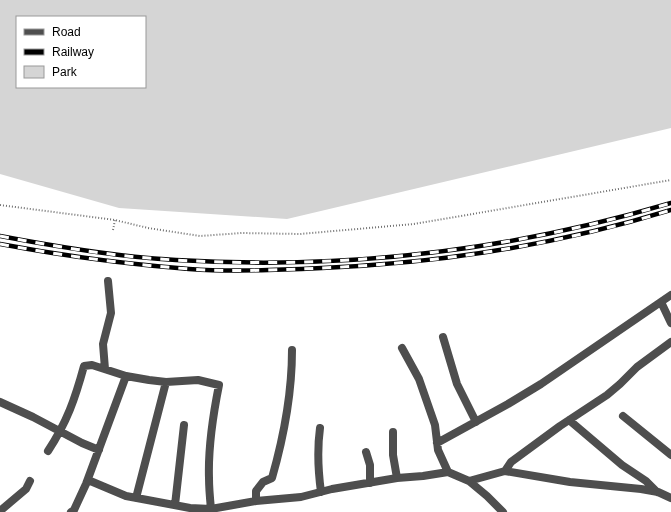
<svg xmlns="http://www.w3.org/2000/svg" width="671" height="512" viewBox="0 0 671 512" font-family="Arial,sans-serif">
  <rect width="100%" height="100%" fill="#fff"/>
  <path fill="#d5d5d5" fill-rule="evenodd" d="M0,0h671v128l-384,91 -168,-11 -119,-34zM17,17h128v70h-128z"/>
  <g fill="none" stroke-linecap="round" stroke-linejoin="round">
    <path stroke="#707070" stroke-width="2" stroke-dasharray="1 2" stroke-linecap="butt" d="M0,205l115,15 33,8 52,8 42,-3 58,1 114,-10 257,-44
      M113,230l2,-10"/>
    <path stroke="#4e4e4e" stroke-width="8" d="M661,302l10,21
      M443,337l14,47 19,38
      M402,348l17,31 16,46 3,25 10,22
      M105,369l-2,-25 8,-31 -3,-32
      M0,402l33,15 49,26 17,7
      M623,416l48,39
      M569,420l53,45 24,16 11,11
      M320,428c-3,22 -2,42 1,64
      M393,432v23l4,23
      M437,443l71,-39 33,-20 130,-89
      M48,451c19,-29 27,-52 36,-85l8,-1 34,11 23,4 17,2 32,-2 21,5c-6,30 -11,62 -10,93 0,10 1,21 2,31
      M366,452l4,13v18
      M505,471l6,-9 49,-36 47,-31 13,-11 17,-17 34,-25
      M88,480l38,16 64,12 21,1 45,-8 45,-4 31,-8 65,-11 26,-2 25,-4 21,9 18,15 16,16
      M469,481l36,-10 65,11 71,7 17,3 13,6
      M136,498l30,-116
      M256,501v-10l7,-9 9,-4c12,-42 20,-85 20,-128
      M175,505l9,-80
      M0,511l26,-22 4,-8
      M71,512l3,-2 12,-26 40,-108"/>
    <g stroke="#000" stroke-width="4.5">
      <path id="rail" d="M0,236c58,11 117,21 176,24 167,10 334,-9 495,-57
        M0,244c63,12 126,20 189,25 44,3 89,1 133,-1 118,-5 236,-23 349,-58"/>
    </g>
    <use href="#rail" stroke="#fff" stroke-width="3" stroke-dasharray="9" stroke-linecap="butt"/>
  </g>
  <rect x="16" y="16" width="130" height="72" fill="#ffffff" stroke="#999999"/>
  <rect x="24" y="29" width="20" height="6" fill="#4e4e4e" stroke="#999999"/>
  <text x="52" y="36" font-size="12" fill="#000000">Road</text>
  <rect x="24" y="49" width="20" height="6" fill="#000000" stroke="#999999"/>
  <text x="52" y="56" font-size="12" fill="#000000">Railway</text>
  <rect x="24" y="66" width="20" height="12" fill="#d5d5d5" stroke="#999999"/>
  <text x="52" y="76" font-size="12" fill="#000000">Park</text>
</svg>
